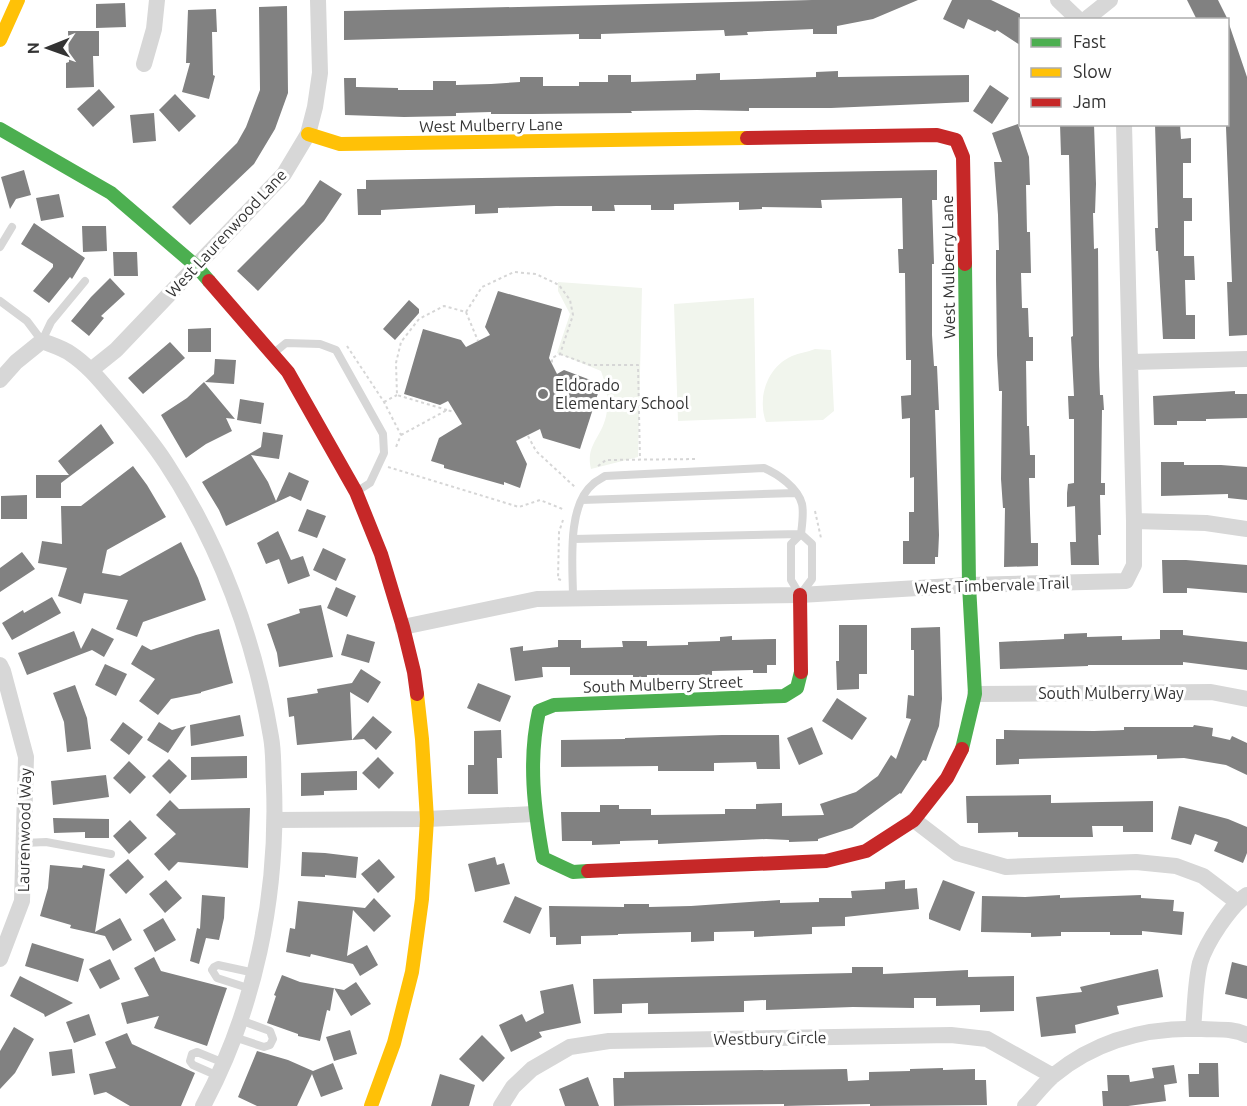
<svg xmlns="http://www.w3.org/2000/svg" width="1247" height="1106" viewBox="0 0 1247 1106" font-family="Ubuntu,sans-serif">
  <rect width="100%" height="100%" fill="#fff"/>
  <path fill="#f1f5ed" d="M558,282l84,6 -4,169 -47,12c-4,-17 2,-24 10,-39 10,-19 7,-40 0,-59l-44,-18 13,-39 -12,-23z
    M754,298l2,120 -78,3 -4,-117z
    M815,349l16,1 3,61 -11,9 -57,2c-9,-24 1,-55 26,-66 7,-3 16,-4 23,-7z"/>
  <path fill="#818181" d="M812,0h106l-45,19 -36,7v8h-24v-5l-66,3 1,3 -23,1 -1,-6 -123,4v5h-22v-5l-235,6v-29z
    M952,0h39l29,14v31l-23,-15 -2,2 -27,-13 -4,10 -21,-10z
    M1187,0h31l10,20h-31z
    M125,3l1,24 -30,1v-24z
    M287,6l1,87 -13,36 -21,35 -64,61 -18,-18 65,-64 9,-16 14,-37 -1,-83z
    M216,9l1,23h-5l1,43 2,1 -6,23 -27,-7 8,-29h-4l2,-53z
    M1229,24l18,53v258l-18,1 -2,-54h5l-6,-155 1,-102z
    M68,31h31v25h-6l1,31 -28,1v-25l3,-1z
    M838,71v6l131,-2v27l-138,6h-82v3l-52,-1 -66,1 1,2 -100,1h-41v-2l-35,1v3l-52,1 -59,-2 -1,-37h12v9l42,1v2h35v-9h23v4l35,-1 29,-2v-5h23v9h36v-4h29v-7h23v7l65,-2v-6l24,-1v7l96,-3v-5z
    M990,85l19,13 -17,26 -19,-13z
    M99,89l16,18 -22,20 -16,-18z
    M175,94l21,22 -17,16 -20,-22z
    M154,113l2,28 -23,2 -3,-28z
    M1018,124l11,33 1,28h-4l1,47h3l1,41h-10l1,35h6l1,29h4v24h-7l1,65h2l1,29h5v23h-6l1,35 1,30h7v23l-34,1 1,-59h-2l-2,-29 1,-88h-3l-2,-36 -1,-76v-29h3l-1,-35 -4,-53h8l-10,-29z
    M1060,124h34l2,60 -1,29h-2l1,36 4,-1 1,118 1,29h3l1,15h-2l-1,73h4v12h-5l1,40h-3l1,30h-28l-1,-23h6l-1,-36 -8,1v-14l1,-9 6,-1v-64h-5l-1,-23h6l-3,-59 2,-1 -4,-181h-8z
    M1155,124h25l1,15 10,-1v25h-8v35h9v23h-8v35h10l1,24h-10l1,35h9v24h-32l-5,-88h-2l-1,-23h3z
    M24,170l7,25 -15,4 -6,10 -9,-32z
    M937,170v30h-5l2,64h-2v71l2,31h3l2,44h-4l4,125 -1,22h-3v7h-32v-23h6v-29h5v-35l-4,1v-60l-8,1 -1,-23 10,-1v-35h-5l-1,-87h-6l-1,-24h5l-1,-51 -81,2 1,8 -60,-1v2l-23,1v-8l-65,2v6h-23v-5h-37l1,6h-23v-5h-36l-58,2v5l-23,1v-9l-94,5v5h-23l-1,-26h9v-9z
    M320,180l22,14 -18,27 -66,70 -21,-20 67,-67z
    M59,194l5,23 -23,4 -5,-23z
    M34,223l51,35 -13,21 -2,-2 -21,26 -16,-12 20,-24v-3l-32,-20z
    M82,226h24l1,25 -24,1z
    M113,252h24l1,24h-24z
    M110,278l15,16 -24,22 3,2 -15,18 -18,-15 20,-24z
    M498,291l64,18 -13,49 8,16 7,-4 37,14 -21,65 -37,-11 -3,-9 -24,12 11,23 -7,24 -16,-6v3l-60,-17v-3l-13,-4 8,-23 23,-14 -14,-23 -8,4 -36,-11 19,-65 38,11 5,7 24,-12 -5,-8z
    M409,300l10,9v4l-24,27 -12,-11z
    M211,328v24h-23v-23z
    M170,342l15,16 -42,36 -15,-16z
    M215,359l21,1 -2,24 -29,-2 9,-8z
    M204,382l31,37 -9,-1 6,13 -26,13 -20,14 -25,-43 26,-17z
    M1235,391v3h12v24l-41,1v2h-29v4h-23l-1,-29z
    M240,399l24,4 -3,21 -24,-4z
    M101,424l13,19 -53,40v15h-25v-23h33l-11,-14z
    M263,432l20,3 -4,24 -28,-4 17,27 8,19 13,-29 20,9 -8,20 -11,-5 -64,30 -7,-16 -17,-28 59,-35z
    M1161,462h23v3h37l26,2v33l-19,-2v-4l-67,2z
    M133,466l14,19 19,32 -59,33 -5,23 18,3 61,-34 17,36 8,22 -63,22 -6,15 -21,-8 12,-29 -44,-7 -3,11 -23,-8 9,-28 -29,-5 4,-22 20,3 -1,-38h20z
    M27,495v24h-26v-23z
    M307,509l19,7 -9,22 -19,-7z
    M278,531l13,29 12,-4 7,20 -22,8 -9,-25 -13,5 -9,-21z
    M323,548l23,11 -10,22 -23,-11z
    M22,552l13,17 -35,23v-24z
    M1162,560h24l61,5v28l-60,-5v5h-24z
    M336,587l20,9 -9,21 -20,-9z
    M52,597l9,16 -49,27 -10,-17 21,-13 1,3z
    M321,605l12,52 -54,10 -2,-14 -10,-29 33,-11 -1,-4z
    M839,625h28v49h-8v15l-22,1 -1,-29h3z
    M940,627l2,72 -3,27 -13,35 -3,-1 -22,34 -1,-1 -48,35 -34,11v2l-29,1v-2l-23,-1 -108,5v-4l-38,1v3l-28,1v-4h-30l-1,-29h39v-7h19v4h32v6l74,-1v-5h31v-5l26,-1v13l42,-1 -4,-11 36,-12 22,-16 13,-21 5,4 15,-40 -5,-1 2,-23 6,1v-46h-3v-22z
    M92,628l22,11 -10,18 -12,-7 -65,25 -9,-22 56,-22 7,18z
    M219,629l14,54 -32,9v1l-30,6 -13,16 -19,-14 16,-22 -24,-15 11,-19 9,5 45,-15z
    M1160,630h23v5l64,7v28l-64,-8v3h-95v1l-88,3 -1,-27 65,-3v-5l23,-1v4l35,-1v4l38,-1z
    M347,634l28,8 -6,21 -28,-8z
    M732,636v4l44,-1v26h-9v8h-14v-3l-41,1v4h-65v2h-14v-2h-63v-8h-28l1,10 -28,4 -5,-33 13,-2v5l35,-4v-7h23v8l42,-1 -1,-6h25v5l41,-1v-3l32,-1v-4z
    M105,664l22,10 -11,22 -21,-11z
    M361,669l20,13 -13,21 -18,-11 2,48 -55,5 -3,-29 -5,1 -2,-19 31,-5 -1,-4 35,-6z
    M478,683l33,13 -11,26 -33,-14z
    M75,685l12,33 4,31 -24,3 -3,-30 -11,-29z
    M837,698l30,20 -15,22 -30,-19z
    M240,715l4,21 -53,10 -1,-21z
    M373,716l19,16 -16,18 -12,-11 -12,1z
    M123,722l20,15 -14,18 -19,-15z
    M159,722l13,8 14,-4 -18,27 -21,-13z
    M1194,725l19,3 -1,8 18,4 2,-4 15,7v32l-21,-10 -42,-7 -27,1v-4l-138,4v5l-23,1v-26h8v-9l90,1 30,-1v-3h69z
    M812,727l11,27 -24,11 -12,-27z
    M501,730l1,28h-5l1,36h-30v-29h6v-34z
    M722,735h57l1,34h-23l-1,-7 -42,1v8h-56v-5l-97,1v-27l64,-1v-1z
    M247,756v22l-56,2v-23z
    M378,757l16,16 -15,16 -17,-16z
    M169,759l18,17 -17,18 -18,-18z
    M129,761l17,16 -16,17 -17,-16z
    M357,771v19l-33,1v4l-23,1v-23z
    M106,775l3,22 -56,8 -2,-24z
    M1051,795v8l102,-2v31h-30v-6h-31l1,11h-75v-5l-40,1v-10h-11l-1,-27z
    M170,800l9,9 71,-1 -2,60 -70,-6 -9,9 -15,-17 22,-20 -20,-19z
    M1179,806l49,13 19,8v26l-4,10 -29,-12 4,-9 -23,-8 -4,11 -20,-6z
    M53,818l56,1v19h-24v-6l-31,1z
    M130,820l17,18 -18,16 -16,-18z
    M302,852l23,1 33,4 -2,21 -31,-3v2l-24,-1z
    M495,857l2,8 7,-2 6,21 -35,8 -7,-28z
    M128,859l16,18 -18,17 -17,-19z
    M379,859l16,18 -17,16 -17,-19z
    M50,865l32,3 1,-3 22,4 -10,63 25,-14 12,22 -19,11 -8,-15 -35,-8 1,-3 -31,-9 8,-28z
    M166,880l16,18 -17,15 -16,-19z
    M905,880v9l12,-1 2,21 -74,8v9l-33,1v7l-58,3v-6l-40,1v9l-23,1v-10l-73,2v1l-37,1v8l-25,1v-8h-6l-1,-31 75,1v-3h25v3l42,-1 89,-6v3l39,-1v-4h33l-1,-7 34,-2v-7z
    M943,880l32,12 -15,39 -31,-12v-5z
    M202,895l23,2 -1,21 -5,22 -13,-2 -7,26 -9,-3 7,-33 3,1z
    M1060,895v3l81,-3v3l33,2 -1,11 11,1 -2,23 -40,-4v4h-32v-3h-49v4l-30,1v-4l-50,-1 1,-36 43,1z
    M515,896l27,12 -12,26 -27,-12z
    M374,898l17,18 -17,16 -21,-22 -6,46 20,-11 11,20 -18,11 -7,-12 -42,-10 -1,3 -24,-5 4,-24 5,1 3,-28 67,7z
    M163,918l13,22 -21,12 -12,-22z
    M32,943l52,16 -6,23 -53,-16z
    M154,957l7,14 66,17 -20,58 -53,-18 5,-12 -32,8 -6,-21 28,-7 -15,-28z
    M110,959l10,20 -20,10 -11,-20z
    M1232,962l15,4v33l-22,-5z
    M852,967h31v7l85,-4v7l46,-1v35l-34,1v-7l-44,1v-8h-22v10l-61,-1 -87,3v-10l-22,1v11l-96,2v-11l-26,1v9l-28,1 -1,-35 259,-6z
    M1158,969l5,28 -46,9 2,8 -44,11 1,8 -35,4 -5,-40 46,-5 -2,-5z
    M282,975l18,7 44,8 12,-8 15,22 -20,12 -17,-28 -4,23 -3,-1 -7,31 -22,-5v-2l-31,-11 9,-27 -2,-1z
    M20,976l53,27 -28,14 -1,-3 -34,-18z
    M573,984l8,39 -42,9 3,5 -31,15 -12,-27 23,-11 4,8 18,-9 -4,-22z
    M89,1014l7,21 -22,8 -8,-21z
    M14,1027l20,12 -19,34 -15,16v-38z
    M350,1030l7,24 -23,7 -8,-24z
    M127,1033l5,11 63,29 -14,33h-51l-24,-14 -12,3 -5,-21 27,-6 -11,-26z
    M482,1035l23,23 -22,24 -24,-23z
    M72,1049l3,24 -23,3 -3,-24z
    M257,1051l31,9 25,11 20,-8 10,26 -22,8 -9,-23 -15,32h-40l-19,-9z
    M1199,1063h19l1,34h-30l-1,-23h11z
    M1174,1065l3,18 -13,2 2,16 -38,5h-25l-1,-15h6l-1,-16h22l1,7 24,-4 -2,-10z
    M943,1068v2l32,-1v11h11l1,25 -117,1v-2l-86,2v-2l-170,2 -1,-28h11v-6l223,-3 1,12 21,-1v-8l41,-1v-2z
    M440,1074l35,11 -6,21h-38z
    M588,1077l11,29h-34l-6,-17z"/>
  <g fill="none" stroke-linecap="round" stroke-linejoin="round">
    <path stroke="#d6d6d6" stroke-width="2" stroke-dasharray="3 3" stroke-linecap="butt" d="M466,312l12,29
      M347,346l37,56 17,33 -5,12
      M560,354l30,11h48l2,94
      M384,402l13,-7
      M447,410l-50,-15 -1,-32 5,-21 18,-23 25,-13 22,6 16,-25 32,-15 22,2 23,11 11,15 3,15 -13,39 -8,4v6
      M401,435l46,-25 7,2
      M528,436l8,15 40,37
      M598,466l8,-6 92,-1
      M388,467l131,40 21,-7 25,10
      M815,511l6,27
      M561,580l-3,-1 1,-47 4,-12"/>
    <path stroke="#d7d7d7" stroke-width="8" d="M0,247l12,-20
      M0,301l27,20 15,20 9,-19 34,-41
      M275,352l11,-9 34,1 16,6 47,84 1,19 -14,30 -11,7
      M582,500l214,-7
      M573,539l228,-5 11,10v35l-12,16 -9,-15v-36l10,-10c1,-9 3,-21 1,-30 -4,-16 -24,-30 -38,-36l-159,8c-4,3 -9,5 -12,8 -27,22 -20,83 -20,114
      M24,843l22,-1 65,12
      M251,989l-34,-11 -5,-8 2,-3 4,-2 37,8
      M234,1037l30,10 6,-2 3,-6 -3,-8 -30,-11
      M218,1076l-25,-11 -3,-4 2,-7 5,-2 27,11"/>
    <path stroke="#d7d7d7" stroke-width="16" d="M1058,0l21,20
      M1085,20l25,-20
      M144,64l10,-35 3,-29
      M1132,362l115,-3
      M91,370l25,-20 168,-176 24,-40 7,-27 5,-34 -2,-73
      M0,380l16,-18 26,-21c10,4 21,7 29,13 18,12 31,29 45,45 18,21 35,41 50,64 54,82 89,177 105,274 3,16 2,33 3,49 4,111 -19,223 -71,320
      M1134,521l72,2 41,6
      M403,627l134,-28 263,-4 169,-10 157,-4 8,-16v-44l-10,-397
      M0,665l3,6 23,86 -4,144 -22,58
      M975,694l236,-2 36,7
      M275,820l152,-1 107,-5
      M914,820l43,33 49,14 130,-5 40,4 27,10 33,25
      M1193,1029c2,-20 2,-46 7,-66 6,-20 30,-57 47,-68
      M501,1106l12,-19 19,-18 38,-22 39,-6 342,-6 36,4 66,37
      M1025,1106c10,-10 18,-22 29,-31 43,-35 92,-48 148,-46 15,1 31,-1 45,6"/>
    <path stroke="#4caf50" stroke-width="14" d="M0,129l111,64 85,73 13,15
      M962,749l13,-55 -6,-109 -4,-321
      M588,871l-15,1 -30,-14c-9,-49 -15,-98 -4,-147l15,-6 230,-9 13,-8 4,-16"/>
    <path stroke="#ffc107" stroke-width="14" d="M0,40l18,-40
      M308,134l32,10 407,-6
      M371,1106l23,-63 18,-71 10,-73 5,-80 -5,-80 -5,-45"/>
    <path stroke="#c62828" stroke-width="14" d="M747,138l190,-3 19,5 7,17 2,107
      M209,281l79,91 68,120 25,62 22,73 11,45 3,22
      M800,595l1,77
      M588,871l238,-10 40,-10 48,-31 33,-42 15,-29"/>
  </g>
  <circle fill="#7a7a7a" stroke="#fff" stroke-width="2" cx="543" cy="394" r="6"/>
  <g text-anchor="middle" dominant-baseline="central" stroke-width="6" stroke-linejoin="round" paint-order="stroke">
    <g font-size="16" fill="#333" stroke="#fff">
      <text transform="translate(491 125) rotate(-1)">West Mulberry Lane</text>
      <text transform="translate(226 233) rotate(-47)">West Laurenwood Lane</text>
      <text transform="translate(948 267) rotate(-91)">West Mulberry Lane</text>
      <text transform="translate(992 585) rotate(-2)">West Timbervale Trail</text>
      <text transform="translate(663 684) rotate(-2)">South Mulberry Street</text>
      <text x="1111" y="693">South Mulberry Way</text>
      <text transform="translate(24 830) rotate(-89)">Laurenwood Way</text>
      <text transform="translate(770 1038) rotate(-1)">Westbury Circle</text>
    </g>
    <g font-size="16" fill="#333" stroke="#fff" text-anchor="start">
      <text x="555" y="385">Eldorado<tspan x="555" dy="18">Elementary School</tspan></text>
    </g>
  </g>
  <rect x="1019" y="18" width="210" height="108" fill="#ffffff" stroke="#adadad" stroke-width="1.5"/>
  <rect x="1031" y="38" width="30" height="9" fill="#4caf50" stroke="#adadad" stroke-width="1.5"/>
  <text x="1073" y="48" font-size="18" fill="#333333">Fast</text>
  <rect x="1031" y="68" width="30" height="9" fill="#ffc107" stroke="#adadad" stroke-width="1.5"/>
  <text x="1073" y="78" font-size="18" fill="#333333">Slow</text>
  <rect x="1031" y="98" width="30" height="9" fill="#c62828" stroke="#adadad" stroke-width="1.5"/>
  <text x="1073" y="108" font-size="18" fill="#333333">Jam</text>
  <g transform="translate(48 48) rotate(269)" stroke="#ffffff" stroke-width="4.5" paint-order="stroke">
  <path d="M0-4.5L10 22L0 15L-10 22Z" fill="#333333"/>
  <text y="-9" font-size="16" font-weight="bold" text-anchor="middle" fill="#333333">N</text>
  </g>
</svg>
